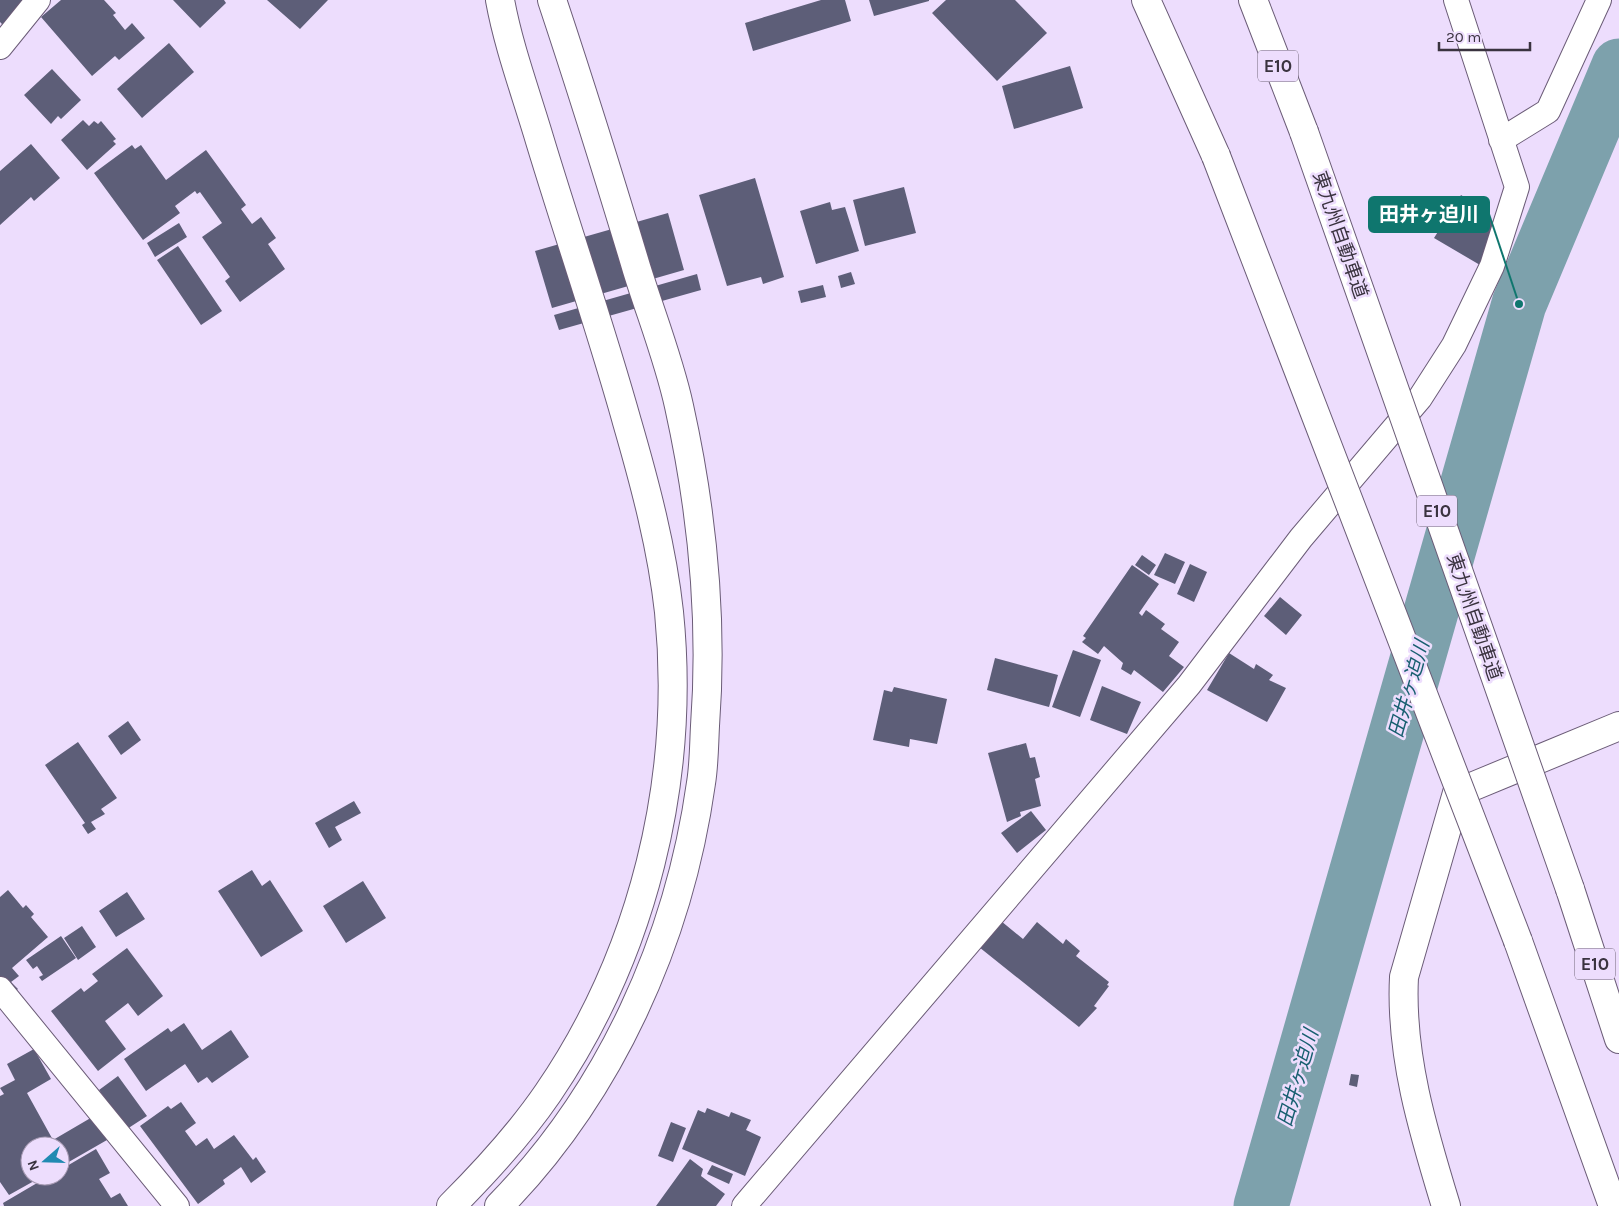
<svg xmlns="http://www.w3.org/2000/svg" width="1619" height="1206" viewBox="0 0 1619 1206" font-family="Karla,'Noto Sans JP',sans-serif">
  <rect width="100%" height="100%" fill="#edddfd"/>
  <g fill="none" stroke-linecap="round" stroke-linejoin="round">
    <path stroke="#7da1ac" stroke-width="55" d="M1261,1206l258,-902 100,-238"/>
  </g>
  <path fill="#5d5e78" d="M0,0h29l-24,27 -5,-5z
    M61,0h43l12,13 -3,2 12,15 7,-7 13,15 -26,22 -4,-4 -23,20 -51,-59z
    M173,0h51l2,3 -26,25z
    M267,0h61l-28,29z
    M821,0h24l6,21 -98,30 -8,-28z
    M869,0h60v1l-55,15z
    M946,0h69l32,33 -50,48 -65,-68z
    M169,43l25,29 -52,46 -25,-29z
    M1070,66l13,42 -69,21 -12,-43z
    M52,69l29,31 -20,19 -3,-3 -7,8 -27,-29z
    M83,120l6,6 5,-5 4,3 3,-3 15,18 -3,2 3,3 -29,26 -26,-30z
    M31,144l29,34 -26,23 -3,-4 -31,28v-54z
    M132,145l3,4 6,-4 25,35 40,-30 40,55 -5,4 11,15 9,-7 15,21 -8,6 17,25 -45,33 -15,-21 5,-4 -28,-40 20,-14 -22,-31 -3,2 -2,-3 -20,15 5,7 -37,27 -49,-67z
    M755,178l29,99 -21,7 -2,-7 -34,9 -28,-91z
    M904,187l12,46 -51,13 -12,-46z
    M1461,195l11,7 -2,4 26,18 -16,41 -46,-27z
    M830,202l2,8 13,-3 14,44 -43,13 -16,-53z
    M668,213l16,57 -132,38 -17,-57z
    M179,223l8,14 -32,20 -8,-14z
    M178,246l44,65 -21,14 -44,-65z
    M851,272l4,12 -14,4 -3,-12z
    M697,274l4,16 -142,40 -5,-15z
    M823,285l3,12 -25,6 -3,-12z
    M1165,553l20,9 -10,22 -21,-9z
    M1142,555l14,10 -7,10 -14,-10z
    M1190,564l17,8 -13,30 -17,-8z
    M1132,565l27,19 -20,29 3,3 4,-6 19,14 -4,5 18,13 -10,14 15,11 -21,25 -29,-22 -3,5 -10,-6 2,-6 -19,-17 -6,8 -16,-12 4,-4 -3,-2z
    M1280,597l22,18 -16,20 -22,-19z
    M1073,650l28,10 -21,57 -28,-10z
    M1229,653l25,16 2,-5 17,11 -4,5 17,8 -19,34 -60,-32z
    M995,658l63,17 -9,32 -62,-17z
    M1102,686l39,16 -14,32 -37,-14z
    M894,687l53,12 -10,45 -27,-5 -1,8 -36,-7 11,-50 8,2z
    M128,721l13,19 -20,15 -13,-19z
    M78,742l39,56 -16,11 4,5 -14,8 5,7 -8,5 -6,-9 3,-2 -40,-58z
    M1026,743l4,15 5,-1 5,20 -5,2 6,27 -21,6 1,4 -14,6 -19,-69z
    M354,801l7,12 -26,14 7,13 -13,8 -14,-25z
    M1031,811l15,19 -29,23 -16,-20z
    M252,870l10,16 8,-6 33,51 -42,26 -43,-66z
    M363,881l23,37 -40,25 -23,-37z
    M8,890l15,18 3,-3 8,9 -3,3 17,20 -36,31 7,8 -8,6 7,7 -6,5 -12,-15v-82z
    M127,892l18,27 -29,18 -17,-26z
    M1001,921l22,18 14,-17 26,22 3,-5 14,12 -4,5 33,26 -2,3 2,1 -15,20 3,2 -18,19 -100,-80z
    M82,926l14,21 -18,13 -14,-22z
    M61,936l15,22 -34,23 -3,-4 4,-2 -6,-9 -4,3 -7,-9z
    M127,948l36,48 -25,20 -10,-13 -23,18 21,28 -28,22 -47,-60 30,-23 3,4 14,-11 -6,-7z
    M184,1023l18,27 29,-20 18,27 -37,26 -5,-6 -9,6 -13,-19 -39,27 -22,-32 44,-31 3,4z
    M34,1049l17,30 -24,14 26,47 41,-24 13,24 -47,27v-21h-30v30h13l-34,19 -9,-13v-86l4,-2 -4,-6 15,-8 -8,-16z
    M1351,1074l8,1 -2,12 -8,-2z
    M118,1076l29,40 -20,13 -28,-39z
    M181,1102l15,21 -11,8 11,15 11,-8 7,11 20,-14 19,25 3,-3 10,15 -15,11 -10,-16 -18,13 2,4 -27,20 -58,-78 28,-20 3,3z
    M707,1108l22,9 2,-5 20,8 -5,10 15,7 -16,39 -63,-27 16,-39 7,3z
    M671,1122l15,6 -13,34 -15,-6z
    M96,1149l14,24 -11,6 12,19 9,-5 8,13h-124l-1,-3 46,-27h11v-6z
    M690,1159l13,10 -2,7 24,18 -9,12h-60z
    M712,1165l21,9 -4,10 -22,-10z"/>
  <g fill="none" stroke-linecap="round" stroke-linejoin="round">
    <g stroke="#6b5c77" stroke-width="26">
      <path id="minor" d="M0,47l38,-47
        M1501,140l47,-29 51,-111
        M0,989l177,217
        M744,1206l445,-521 112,-147 119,-140 34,-53 38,-79 25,-79 -61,-187"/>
    </g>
    <g stroke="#6b5c77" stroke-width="30">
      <path id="tertiary" d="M1446,1206c-23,-75 -46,-151 -42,-229l53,-184 162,-67"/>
    </g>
    <g stroke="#6b5c77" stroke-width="30">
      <path id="motorway" d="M1146,0l70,156
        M1253,0l51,132
        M1570,889l49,150
        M1518,941l95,265
        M451,1206c35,-35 69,-72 97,-113 95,-139 138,-313 121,-481 -7,-64 -24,-128 -42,-190 -27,-97 -61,-194 -90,-291 -13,-43 -29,-87 -37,-131
        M499,1206c111,-113 180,-266 202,-423 3,-18 3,-38 4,-57 8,-107 -3,-216 -26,-320 -10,-46 -28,-91 -42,-136 -27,-90 -55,-180 -85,-270"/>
    </g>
    <use href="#minor" stroke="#fff" stroke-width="24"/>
    <use href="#tertiary" stroke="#fff" stroke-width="28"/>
    <use href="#motorway" stroke="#fff" stroke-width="28"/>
    <g stroke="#6b5c77" stroke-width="30" stroke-linecap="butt">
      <path id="motorway-bridge" d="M1304,132l266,757
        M1216,156l302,785"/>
    </g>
    <use href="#motorway-bridge" stroke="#fff" stroke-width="28"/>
  </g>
  <g text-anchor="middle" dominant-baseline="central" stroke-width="5" stroke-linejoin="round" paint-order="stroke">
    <g fill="#edddfd" stroke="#706678" stroke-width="1">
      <rect x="1258" y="50.5" width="40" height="31" rx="4"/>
      <rect x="1417" y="495.5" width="40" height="31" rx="4"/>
      <rect x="1575" y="948.5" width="40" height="31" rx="4"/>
    </g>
    <g font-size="18" font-weight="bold" fill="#3a333f">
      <text x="1278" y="66">E10</text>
      <text x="1437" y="511">E10</text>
      <text x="1595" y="964">E10</text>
    </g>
    <g font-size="19" fill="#3a333f" stroke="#edddfd">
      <text transform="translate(1340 235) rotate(71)">東九州自動車道</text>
      <text transform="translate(1474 617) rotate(71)">東九州自動車道</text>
    </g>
    <g font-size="20" font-style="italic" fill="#185f70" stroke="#edddfd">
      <text transform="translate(1409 689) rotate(-74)">田井ヶ迫川</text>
      <text transform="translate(1298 1078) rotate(-74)">田井ヶ迫川</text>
    </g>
  </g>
  <path fill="none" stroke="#0f766e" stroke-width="2" d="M1519 304L1489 214"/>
  <circle fill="#0f766e" stroke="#edddfd" stroke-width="2" cx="1519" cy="304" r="5"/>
  <rect fill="#0f766e" stroke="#0f766e" stroke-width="2" x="1369" y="197" width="120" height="35" rx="5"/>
  <g font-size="20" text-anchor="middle" font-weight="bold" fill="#fff">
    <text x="1429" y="221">田井ヶ迫川</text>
  </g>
  <g transform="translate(45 1161) rotate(250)"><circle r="24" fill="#edddfd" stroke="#a599b1"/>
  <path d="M0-4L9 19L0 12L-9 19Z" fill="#208ab2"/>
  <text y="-8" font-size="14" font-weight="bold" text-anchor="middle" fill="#3a333f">N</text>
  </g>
  <path d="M1439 42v8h91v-8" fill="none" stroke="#3a333f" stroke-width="2.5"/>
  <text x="1446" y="42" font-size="15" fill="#3a333f" stroke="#edddfd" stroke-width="4" paint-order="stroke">20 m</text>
</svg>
